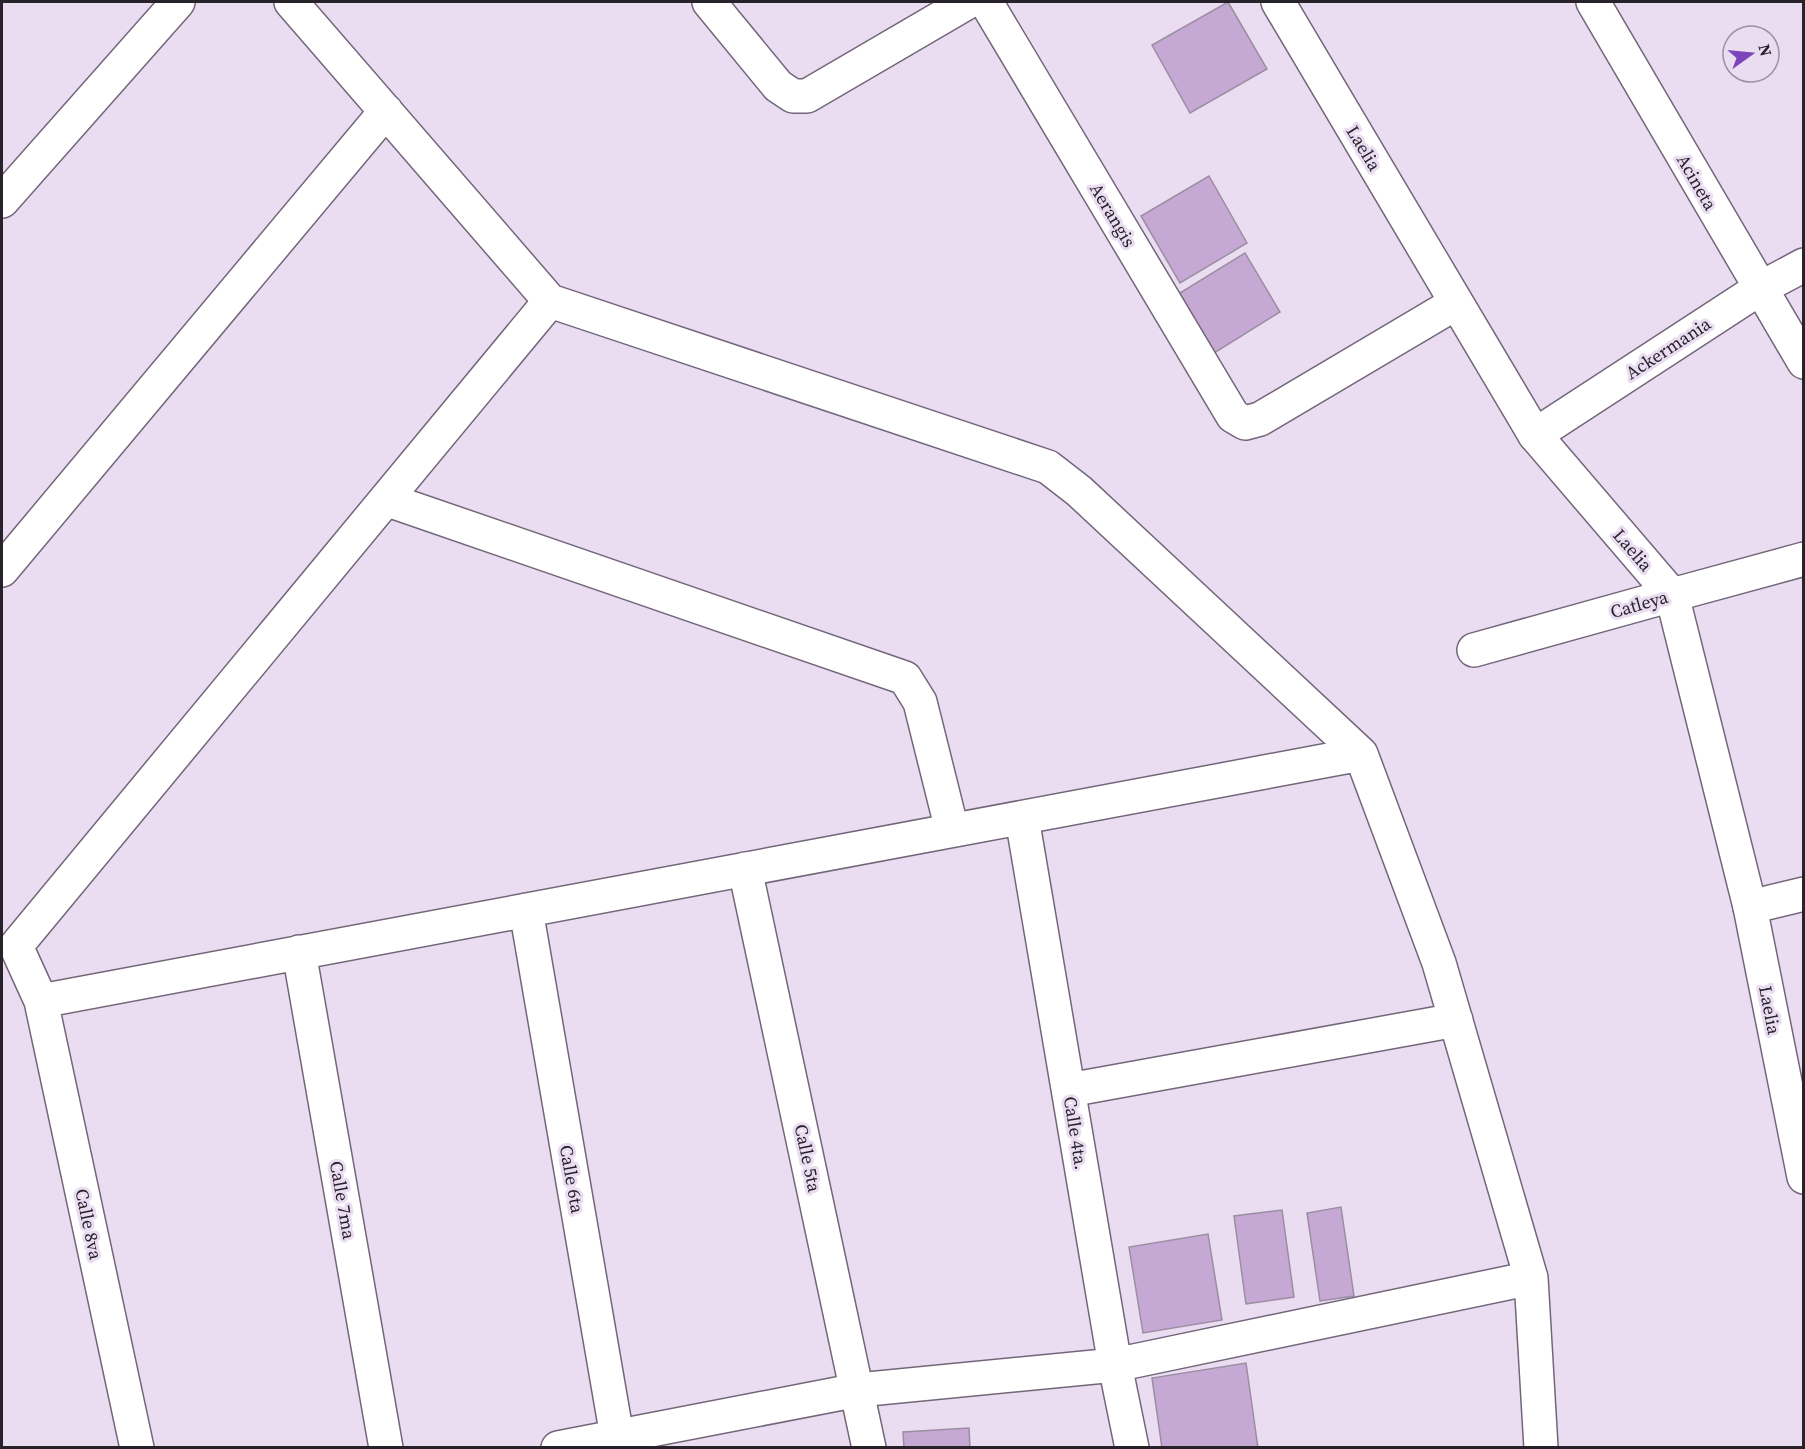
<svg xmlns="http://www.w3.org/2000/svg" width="1805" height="1449" viewBox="0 0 1805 1449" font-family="'Source Serif 4',serif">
  <rect width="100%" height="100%" fill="#eadcf1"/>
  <path fill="#c5a8d3" stroke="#9b8ea1" stroke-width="1.5" d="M1228,2l39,67 -77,44 -38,-68z
    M1209,176l38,67 -67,40 -39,-67z
    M1245,253l35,59 -69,43 -36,-59z
    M1341,1207l13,89 -34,5 -13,-88z
    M1282,1210l12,87 -48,7 -12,-88z
    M1208,1234l14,86 -79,13 -14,-86z
    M1246,1363l12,85h-96l-10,-70z
    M969,1428l1,20h-66l-1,-16z"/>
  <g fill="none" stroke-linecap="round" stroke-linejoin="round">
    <g stroke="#736679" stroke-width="36">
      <path id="street" d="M291,2l259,299 498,166 31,24 282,263 78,209 92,315 10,170
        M709,2l69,84 15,10h14l161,-94
        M986,2l247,414 12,7 15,-4 196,-116
        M1593,2l211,360
        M2,201l176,-199
        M1535,435l224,-146 45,-24
        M388,500l517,178 15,24 32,128
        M2,570l384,-459
        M1474,650l198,-55
        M1022,818l93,547 17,83
        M745,869l124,579
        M1750,907l54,-13
        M526,910l93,538
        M299,952l87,496
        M41,1001l1320,-247
        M1069,1090l387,-70
        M137,1448l-96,-447 -25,-55 534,-645
        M558,1448l300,-58 257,-25 416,-87"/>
    </g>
    <g stroke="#736679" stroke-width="36">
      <path id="secondary" d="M1278,2l257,433 137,160 78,312 54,270
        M1672,595l132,-36"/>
    </g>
    <use href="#street" stroke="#fff" stroke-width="33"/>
    <use href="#secondary" stroke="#fff" stroke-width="33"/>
  </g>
  <g text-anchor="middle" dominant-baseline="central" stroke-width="6" stroke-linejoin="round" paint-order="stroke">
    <g font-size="18" fill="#28232b" stroke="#eadcf1">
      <text transform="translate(1364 148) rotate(59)">Laelia</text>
      <text transform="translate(1697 182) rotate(60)">Acineta</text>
      <text transform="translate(1113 215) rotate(59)">Aerangis</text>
      <text transform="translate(1668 348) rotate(-33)">Ackermania</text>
      <text transform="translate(1633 550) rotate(49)">Laelia</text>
      <text transform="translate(1639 604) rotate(-16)">Catleya</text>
      <text transform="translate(1770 1010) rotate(79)">Laelia</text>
      <text transform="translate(1076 1133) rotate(81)">Calle 4ta.</text>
      <text transform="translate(808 1158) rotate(78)">Calle 5ta</text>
      <text transform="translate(572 1179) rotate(80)">Calle 6ta</text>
      <text transform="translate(343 1200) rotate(80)">Calle 7ma</text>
      <text transform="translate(89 1224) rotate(78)">Calle 8va</text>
    </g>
  </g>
  <rect width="1805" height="1449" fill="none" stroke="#28232b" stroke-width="6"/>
  <g transform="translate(1751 54) rotate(75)"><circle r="28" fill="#eadcf1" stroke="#9c92a2" stroke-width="1.5"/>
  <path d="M0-4.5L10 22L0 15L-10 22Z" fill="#7d45bb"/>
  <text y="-9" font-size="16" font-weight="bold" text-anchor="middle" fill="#28232b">N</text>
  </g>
</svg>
